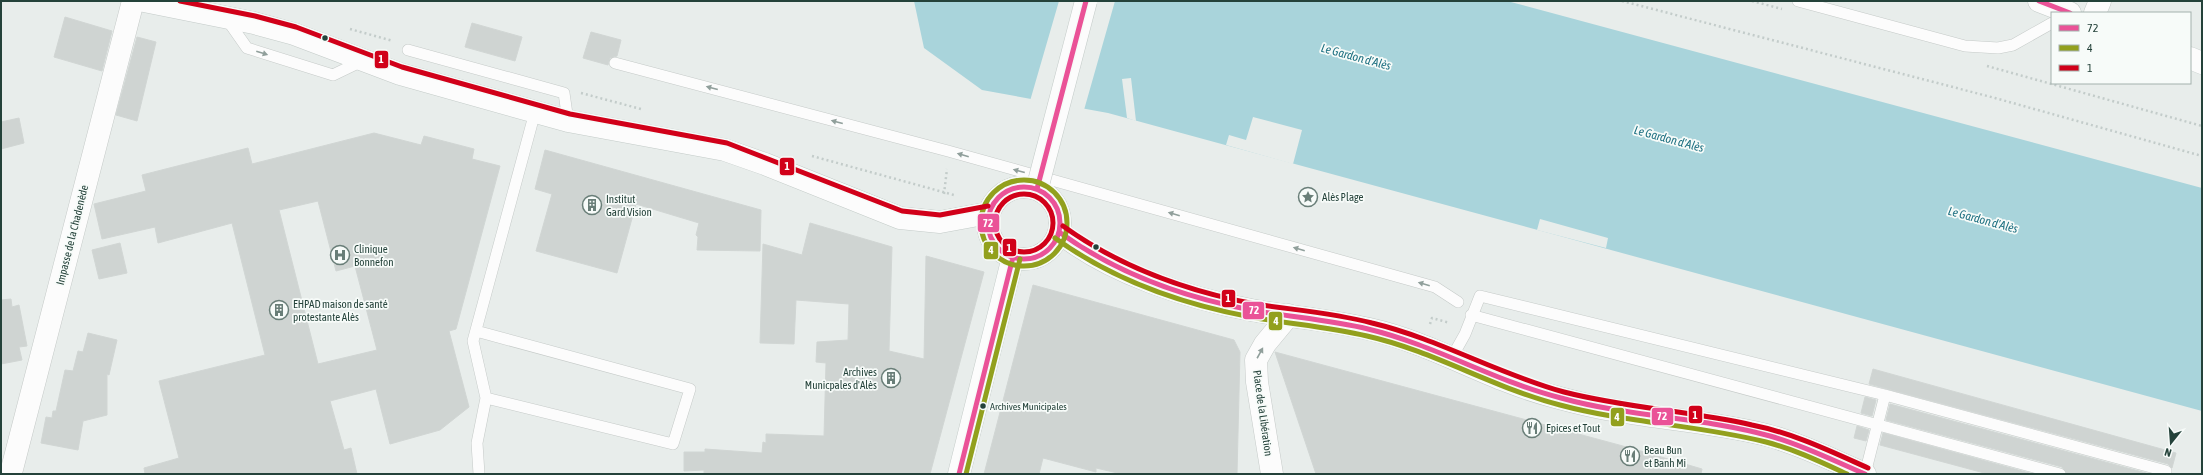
<svg xmlns="http://www.w3.org/2000/svg" width="2203" height="475" viewBox="0 0 2203 475" font-family="'Asap Condensed',sans-serif">
  <rect width="100%" height="100%" fill="#e8edeb"/>
  <path fill="#a9d4db" d="M914,1h593l695,187v223l-1094,-298 -126,-23 -58,-42z"/>
  <path fill="#e8edeb" d="M1059,1h56l-31,109 -54,-9z
    M1131,78l5,43 -9,-3 -5,-39z
    M1253,117l49,13 -9,34 -67,-19 3,-10 17,5z
    M1540,219l68,19 -2,10 -69,-18z"/>
  <path fill="#cfd4d2" stroke="#d1d6d4" fill-rule="evenodd" d="M65,17l47,14 -10,40 -48,-14z
    M472,23l50,14 -7,24 -50,-14z
    M591,32l30,8 -4,16 -7,2 -2,7 -25,-7z
    M137,37l19,5 -19,79 -21,-6z
    M19,118l5,25 -23,6v-27z
    M374,133l47,12 3,-9 50,13 -2,10 28,7 -44,163 -7,2 20,76 -29,23 -50,14 -14,-55 -46,12 14,49 7,-2 6,26h-212l-1,-6 35,-10 -20,-77 106,-26 -33,-132 -74,20 -3,-16 -53,12 -8,-35 52,-13 -4,-16 106,-27 4,16zM318,201l18,70 19,-5 22,84 -59,14 -39,-154z
    M545,150l216,60 -1,41 -63,-1 1,-13 -2,-2 3,-12 -63,-19 -19,69 -81,-22 16,-57 -17,-5z
    M810,223l82,24 -3,104 35,8 2,-103 58,16 -54,202h-226v-4l-20,1v-19h21v-3l57,4 1,-11 3,1v-9l58,2 2,-73 -10,-1 1,-20 31,-2 1,-36 -53,-4 -2,44 -34,-1 3,-99 39,11z
    M120,243l7,30 -28,6 -7,-29z
    M1033,285l201,55 6,12 -3,122h-115l-26,-6v4l-53,-14 -4,16h-55z
    M11,299l1,8 7,-2 8,41 -8,1 3,13 -21,4v-64z
    M88,333l29,7 -8,35 -2,-1v41l-24,6 -5,29 -37,-7 5,-26 6,1 1,-7h3l9,-41 8,1 5,-20 5,1z
    M1275,352l359,97 68,20 -1,5h-385z
    M1873,369l303,84 -4,15 -4,-4 -299,-80z
    M1865,397l11,3 -4,16 -11,-3z
    M1890,404l260,70h-83l-5,-7 -176,-47z
    M1857,426l12,4 -3,11 -12,-3z
    M1883,433l150,41h-45l-108,-29z"/>
  <g fill="none" stroke-linecap="round" stroke-linejoin="round">
    <g stroke="#c5cac8" stroke-width="12">
      <path id="lane" d="M1798,1l167,45 33,2 15,-3 39,-22
        M226,18l21,30 86,27 29,-14
        M408,50l156,43 4,28
        M615,63l333,88 487,136 23,15
        M1471,315l589,159
        M476,331l214,58 -17,55 -187,-46
        M1451,359l14,-25 15,-38 405,99 281,76 -1,3
        M479,474l-2,-31 9,-45 -13,-57 62,-229
        M1865,474l20,-79"/>
    </g>
    <g stroke="#c5cac8" stroke-width="23">
      <path id="street" d="M2095,13l5,-12
        M12,469l121,-468
        M1272,474l-15,-92 -1,-22 9,-16 24,-29"/>
    </g>
    <g stroke="#c3cbc8" stroke-width="23">
      <path id="secondary" d="M144,1l110,22 40,11 106,40 168,47 157,29 40,14 135,54 40,4 49,-9
        M2039,1l31,12
        M2190,58l12,5
        M988 223a36 36 0 1 1 72 0a36 36 0 1 1-72 0Z
        M1059,232c51,41 128,66 192,78 39,7 79,10 118,19 64,14 120,51 183,67 22,6 45,12 67,15 50,9 102,12 151,25 33,9 64,25 95,38
        M959,474l54,-217"/>
    </g>
    <path stroke="#c3ccca" stroke-width="2.5" stroke-dasharray="2 3" stroke-linecap="butt" d="M1622,1l373,97 207,58
      M1752,1l30,8
      M350,29l43,12
      M1987,66l215,60
      M581,93l60,16
      M812,156l142,39
      M944,194l3,-25
      M1430,324l2,-6 18,5"/>
    <use href="#lane" stroke="#fcfcfc" stroke-width="11"/>
    <use href="#street" stroke="#fcfcfc" stroke-width="22"/>
    <use href="#secondary" stroke="#fcfcfc" stroke-width="22"/>
    <g stroke="#c3cbc8" stroke-width="23" stroke-linecap="butt">
      <path id="secondary-bridge" d="M1037,189l49,-188"/>
    </g>
    <use href="#secondary-bridge" stroke="#fcfcfc" stroke-width="22"/>
    <g stroke="#f7fbf9" stroke-width="8">
      <path id="bus-1" d="M2039,1l31,12
        M988 223a36 36 0 1 1 72 0a36 36 0 1 1-72 0Z
        M1037,189l49,-188
        M1059,232c57,41 123,65 192,78 39,7 79,10 117,19 67,16 126,52 193,69 68,19 140,19 209,38 33,9 64,25 95,38
        M959,474l54,-217"/>
    </g>
    <g stroke="#f7fbf9" stroke-width="8">
      <path id="bus-2" d="M981 223a43 43 0 1 1 86 0a43 43 0 1 1-86 0Z
        M1055,238c58,42 126,66 196,79 39,7 78,10 116,19 67,15 126,52 193,69 67,18 138,20 206,37 28,7 55,20 81,32
        M966,474l54,-215"/>
    </g>
    <g stroke="#f7fbf9" stroke-width="8">
      <path id="bus-3" d="M180,1l75,15 41,11 106,40 168,47 157,29 175,68 38,4 48,-9
        M995 223a29 29 0 1 1 58 0a29 29 0 1 1-58 0Z
        M1063,226c57,41 123,65 192,78 39,6 79,9 117,19 67,16 126,51 192,69 62,16 126,19 188,33 41,8 78,26 116,43"/>
    </g>
    <use href="#bus-1" stroke="#ea5297" stroke-width="5"/>
    <use href="#bus-2" stroke="#92a01d" stroke-width="5"/>
    <use href="#bus-3" stroke="#d10019" stroke-width="5"/>
  </g>
  <defs><path id="oneway-solid" d="M-6-.8H1V-3.2L6.5 0L1 3.2V.8H-6Z"/></defs>
  <g fill="#909f9b">
    <use href="#oneway-solid" transform="translate(262 53) rotate(17)"/>
    <use href="#oneway-solid" transform="translate(712 88) rotate(-165)"/>
    <use href="#oneway-solid" transform="translate(837 122) rotate(-165)"/>
    <use href="#oneway-solid" transform="translate(963 155) rotate(-164)"/>
    <use href="#oneway-solid" transform="translate(1019 171) rotate(-165)"/>
    <use href="#oneway-solid" transform="translate(1174 214) rotate(-164)"/>
    <use href="#oneway-solid" transform="translate(1299 249) rotate(-164)"/>
    <use href="#oneway-solid" transform="translate(1424 284) rotate(-164)"/>
    <use href="#oneway-solid" transform="translate(1260 353) rotate(-61)"/>
  </g>
  <defs>
    <g id="sight-ring" transform="scale(1)"><circle r="9.5" fill="#f7fbf9" stroke="#697e78" stroke-width="1.5"/><path d="M0-6L1.8-2.2L6-1.7L2.9 1.2L3.7 5.4L0 3.3L-3.7 5.4L-2.9 1.2L-6-1.7L-1.8-2.2Z" fill="#697e78"/></g>
    <g id="building-ring" transform="scale(1)"><circle r="9.5" fill="#f7fbf9" stroke="#697e78" stroke-width="1.5"/><path d="M-4-6H4V6H1V3H-1V6H-4ZM-2.5-4.3h1.7v1.8h-1.7ZM.8-4.3h1.7v1.8H.8ZM-2.5-1h1.7V.8h-1.7ZM.8-1h1.7V.8H.8Z" fill="#697e78"/></g>
    <g id="hospital-ring" transform="scale(1)"><circle r="9.5" fill="#f7fbf9" stroke="#697e78" stroke-width="1.5"/><path d="M-5-5h3v3.5h4V-5h3V5h-3V1.5h-4V5h-3Z" fill="#697e78"/></g>
    <g id="restaurant-ring" transform="scale(1)"><circle r="9.5" fill="#f7fbf9" stroke="#697e78" stroke-width="1.5"/><path d="M-5-6h1v4h1v-4h1v4h1v-4h1v5L-1.5 .5V6h-2V.5L-5-1ZM5-6V6H3V1.5H1.5Q1.5-4 5-6Z" fill="#697e78"/></g>
  </defs>
  <g fill-rule="evenodd">
    <use href="#sight-ring" x="1308" y="197"/>
    <use href="#building-ring" x="592" y="205"/>
    <use href="#hospital-ring" x="340" y="255"/>
    <use href="#building-ring" x="279" y="310"/>
    <use href="#building-ring" x="891" y="378"/>
    <use href="#restaurant-ring" x="1532" y="428"/>
    <use href="#restaurant-ring" x="1630" y="456"/>
  </g>
  <g fill="#24423a" stroke="#f7fbf9" stroke-width="1.5">
    <circle cx="325" cy="38" r="3.5"/>
    <circle cx="1096" cy="247" r="3.5"/>
    <circle cx="983" cy="406" r="3.5"/>
  </g>
  <g text-anchor="middle" dominant-baseline="central" stroke-width="3.5" stroke-linejoin="round" paint-order="stroke">
    <g font-size="10" fill="#24423a" stroke="#f7fbf9" text-anchor="start">
      <text x="990" y="406">Archives Municipales</text>
    </g>
    <g font-size="11" fill="#24423a" stroke="#f7fbf9" text-anchor="start">
      <text x="1322" y="197">Alès Plage</text>
      <text x="606" y="199">Institut<tspan x="606" dy="13">Gard Vision</tspan></text>
      <text x="354" y="249">Clinique<tspan x="354" dy="13">Bonnefon</tspan></text>
      <text x="293" y="304">EHPAD maison de santé<tspan x="293" dy="13">protestante Alès</tspan></text>
      <text x="877" y="372" text-anchor="end">Archives<tspan x="877" dy="13">Municpales d'Alès</tspan></text>
      <text x="1546" y="428">Epices et Tout</text>
      <text x="1644" y="450">Beau Bun<tspan x="1644" dy="13">et Banh Mi</tspan></text>
    </g>
    <g font-size="11" fill="#24423a" stroke="#f7fbf9">
      <text transform="translate(72 235) rotate(-76)">Impasse de la Chadenède</text>
      <text transform="translate(1263 413) rotate(82)">Place de la Libération</text>
    </g>
    <g font-size="12" font-style="italic" fill="#1c6f80" stroke="#f7fbf9">
      <text transform="translate(1356 57) rotate(15)">Le Gardon d'Alès</text>
      <text transform="translate(1669 139) rotate(15)">Le Gardon d'Alès</text>
      <text transform="translate(1983 220) rotate(15)">Le Gardon d'Alès</text>
    </g>
  </g>
  <g stroke="#f7fbf9" stroke-width="1.5">
    <rect x="374" y="50" width="15" height="19" rx="4" fill="#d10019"/>
    <rect x="779" y="157" width="16" height="19" rx="4" fill="#d10019"/>
    <rect x="977" y="213" width="23" height="20" rx="4" fill="#ea5297"/>
    <rect x="1002" y="238" width="15" height="19" rx="4" fill="#d10019"/>
    <rect x="983" y="241" width="16" height="19" rx="4" fill="#92a01d"/>
    <rect x="1221" y="289" width="15" height="19" rx="4" fill="#d10019"/>
    <rect x="1242" y="301" width="23" height="19" rx="4" fill="#ea5297"/>
    <rect x="1268" y="311" width="15" height="20" rx="4" fill="#92a01d"/>
    <rect x="1688" y="405" width="15" height="19" rx="4" fill="#d10019"/>
    <rect x="1651" y="407" width="23" height="19" rx="4" fill="#ea5297"/>
    <rect x="1610" y="407" width="15" height="20" rx="4" fill="#92a01d"/>
  </g>
  <g font-size="11" text-anchor="middle" font-weight="bold" fill="#fff">
    <text x="381" y="63">1</text>
    <text x="787" y="170">1</text>
    <text x="988" y="227">72</text>
    <text x="1009" y="252">1</text>
    <text x="991" y="254">4</text>
    <text x="1228" y="302">1</text>
    <text x="1254" y="314">72</text>
    <text x="1276" y="325">4</text>
    <text x="1695" y="419">1</text>
    <text x="1662" y="420">72</text>
    <text x="1617" y="421">4</text>
  </g>
  <rect width="2203" height="475" fill="none" stroke="#24423a" stroke-width="4"/>
  <rect x="2051" y="12" width="140" height="72" fill="#f7fbf9" stroke="#a3b1ad"/>
  <rect x="2059" y="25" width="20" height="6" fill="#ea5297" stroke="#a3b1ad"/>
  <text x="2087" y="32" font-size="12" fill="#24423a">72</text>
  <rect x="2059" y="45" width="20" height="6" fill="#92a01d" stroke="#a3b1ad"/>
  <text x="2087" y="52" font-size="12" fill="#24423a">4</text>
  <rect x="2059" y="65" width="20" height="6" fill="#d10019" stroke="#a3b1ad"/>
  <text x="2087" y="72" font-size="12" fill="#24423a">1</text>
  <g transform="translate(2171 443) rotate(197)" stroke="#f7fbf9" stroke-width="3" paint-order="stroke">
  <path d="M0-3L7 15L0 10L-7 15Z" fill="#24423a"/>
  <text y="-6" font-size="11" font-weight="bold" text-anchor="middle" fill="#24423a">N</text>
  </g>
</svg>
